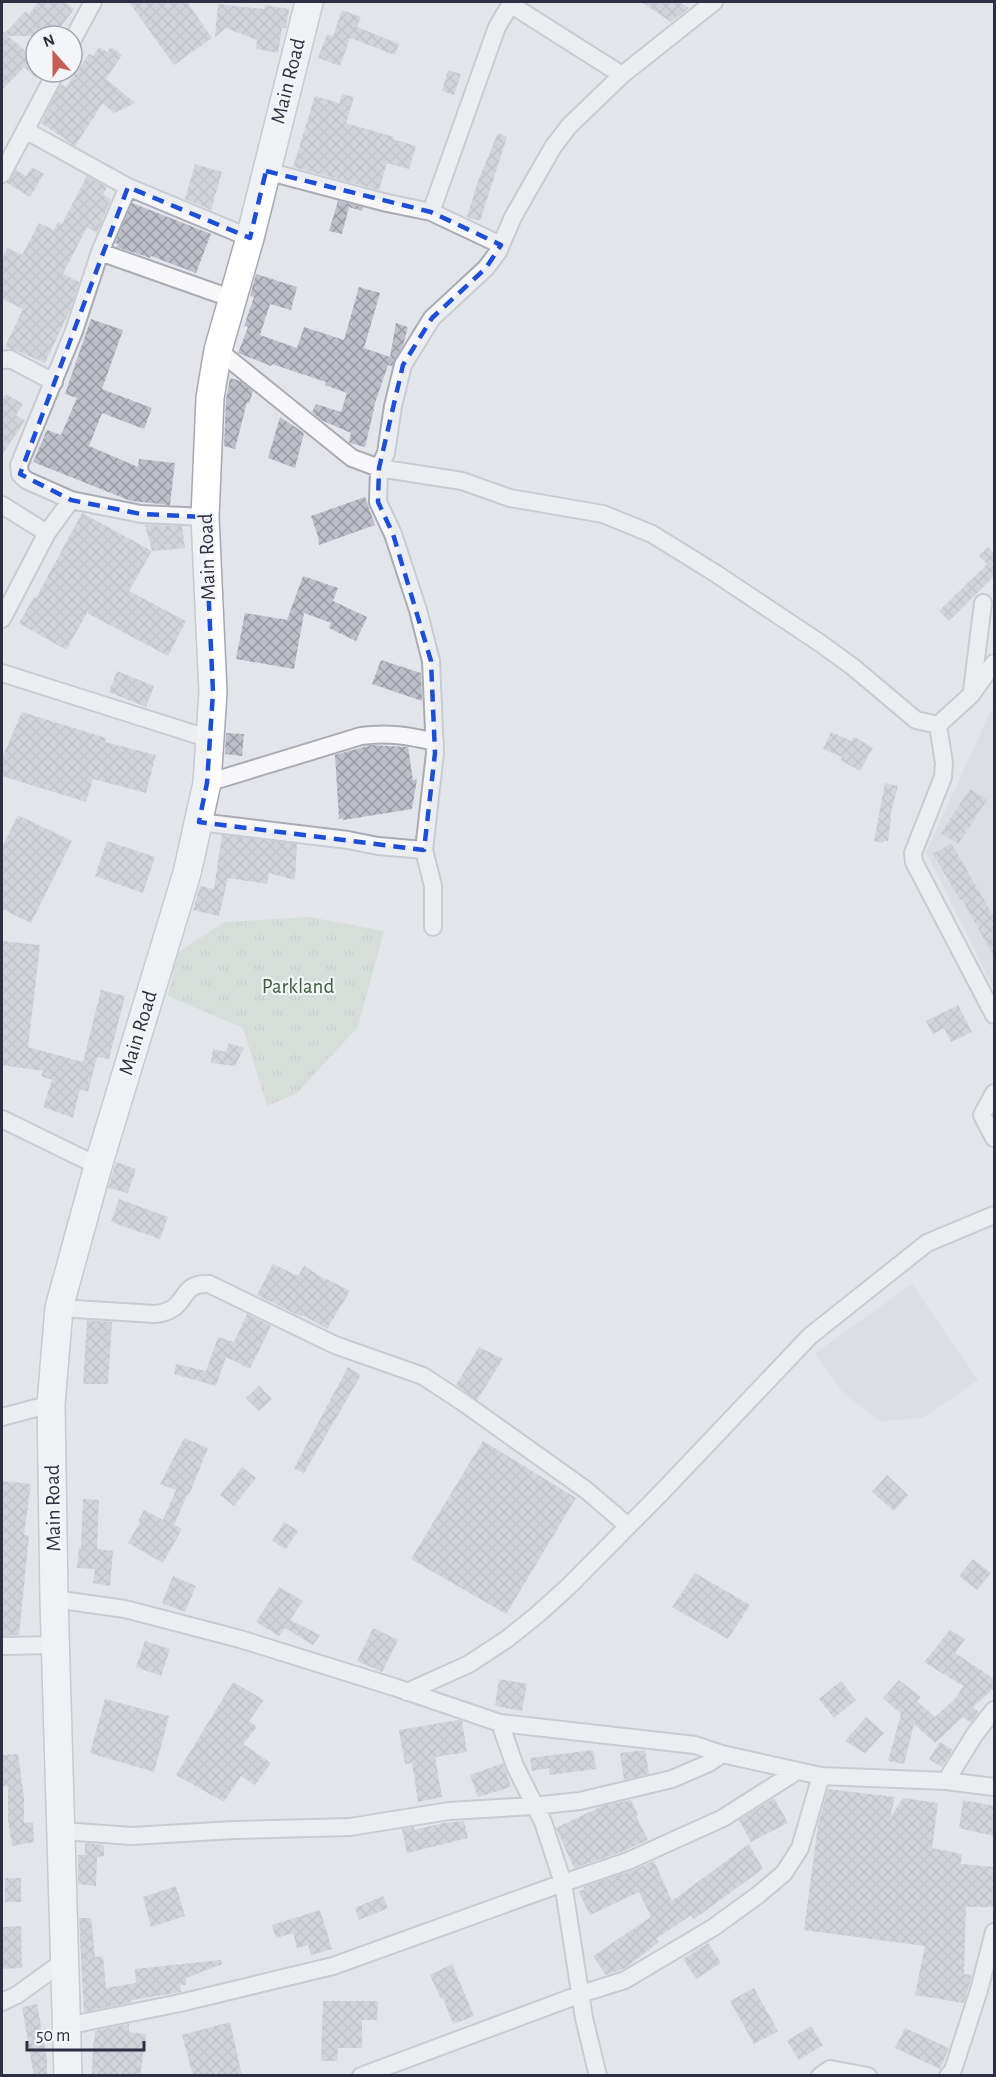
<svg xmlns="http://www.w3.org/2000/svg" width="996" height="2077" viewBox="0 0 996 2077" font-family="'Alegreya Sans',sans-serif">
  <defs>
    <pattern id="grass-tufts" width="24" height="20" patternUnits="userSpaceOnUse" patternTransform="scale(1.5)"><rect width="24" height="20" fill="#c6d4c6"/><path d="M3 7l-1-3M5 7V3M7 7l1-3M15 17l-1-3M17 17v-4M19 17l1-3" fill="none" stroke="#aab6ab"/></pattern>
    <pattern id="building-cross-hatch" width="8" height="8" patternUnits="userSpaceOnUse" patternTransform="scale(1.5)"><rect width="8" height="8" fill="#bcbec8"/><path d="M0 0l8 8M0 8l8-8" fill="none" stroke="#999ba4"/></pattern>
  </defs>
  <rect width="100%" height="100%" fill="#e4e5eb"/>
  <path fill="#d3d4dd" d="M994,704v285l-68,-137z
    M912,1284l66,96 -55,38 -43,3 -37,-28 -28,-40z"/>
  <path fill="url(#grass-tufts)" d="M310,917l74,14 -26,96 -62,67 -29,12 -24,-78 -75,-32 9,-43 47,-31z"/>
  <path fill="url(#building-cross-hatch)" d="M38,2h26l10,7 -20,27h-46l28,24v18l-12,-11 -22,23v-60l3,3 21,-22 3,3z
    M129,2h58l25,36 -38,27z
    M641,2h38l10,6 -18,14z
    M218,4l46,5 1,-4 24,4 -3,19h-4l-4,25 -22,-4 1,-9 -31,-12 -11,9z
    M342,10l19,7 -4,10 42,17 -4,11 -45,-17 -10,28 -22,-8 9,-24 6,2z
    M99,47l8,5 4,-5 11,8 -16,24 29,24 -21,10 -11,-10 -28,43 -34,-23 20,-39 5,3 23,-33 4,2z
    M448,70l13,4 -7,21 -12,-4z
    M342,94l12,3 -8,26 48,14 -1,2 23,7 -7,23 -22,-6 -8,27 -86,-23 22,-71 24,7z
    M498,133l9,4 -27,84 -13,-4 11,-36z
    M195,164l27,8 -11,38 -26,-11z
    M32,167l12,7 -14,23 -23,-14 9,-13 10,6z
    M87,176l20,11 -4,8 8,4 -14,34 -10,-6 -24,47 16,8 -9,28 -25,53 -30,-13 -10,-3 18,-38 -21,-10v-40l5,-11 15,7 17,-32 15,7 4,-8 4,2z
    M338,201l25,6 -1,4 -13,-4 -7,27 -13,-3z
    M132,203l79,31 -15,39 -45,-17 -1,2 -33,-11 1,-3 -3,-1z
    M256,274l41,13 -6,23 -21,-6 -10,31 37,13 7,-21 40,13 15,-53 21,6 -16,55 26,9 6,-34 12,4 -5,18 -11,21 -4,-1 1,-3 -16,47h1l-9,38 -15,-4 -1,-1 2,-9 -30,-13 -9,-8 4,-8 25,8 6,-19 -22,-8 1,-3 -54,-18 -1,2 -33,-13 10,-26 -4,-1 10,-29 -4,-1z
    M91,319l32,11 -21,59 50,19 -8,21 -42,-16 -13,33 49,21 1,-8 36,4 -5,42 -39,-4 -98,-39 14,-32 14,5 16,-37 -12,-4z
    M230,378l10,3 13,10 -4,12 -2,-1 -12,47 -11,-3 2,-46z
    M6,394l17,10 -7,11 9,6 -23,34v-54z
    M280,417l24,16 -9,35 -27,-10z
    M365,497l10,28 -56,20 -1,-9 -7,-20z
    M82,513l70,38 -23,40 57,30 -18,35 -81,-43 -21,37 -47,-27 15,-26 2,1z
    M145,525l37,1 3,22 -33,3z
    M988,547l6,6v23l-45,45 -10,-10 48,-47 -8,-8z
    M303,576l35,12 -5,13 34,16 -11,24 -27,-13 2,-5 -27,-10 -10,56 -58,-10 9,-46 42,7z
    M381,660l40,13 1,28 -50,-17z
    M117,671l37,15 -8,21 -37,-15z
    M22,712l84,26 -1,4 51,13 -10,38 -53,-14 -7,23 -84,-26v-18z
    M831,732l20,9 3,-4 19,11 -13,23 -20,-11 2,-3 -19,-8z
    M226,733l18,1 -2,22 -17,-2z
    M371,745l37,2 5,33 4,-1 -5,30 -69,11v-2l-4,1 -4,-64z
    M885,783l13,3 -8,31 1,1 -3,23h-4l-1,2 -9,-2z
    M970,789l17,11 -29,44 -17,-11z
    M18,815l54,26 -41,82 -29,-14v-62z
    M222,835l75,9 -2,36 -26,-7 -2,11 -39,-6 -9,38 -26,-6 7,-24 14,3z
    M107,841l48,16 -12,36 -48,-17z
    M951,843l43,74v40l-32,-58 -2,1 -27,-46z
    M2,941l38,4 -12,102 55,15 18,-72 24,6 -16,63 -12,-2 -9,35 -8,-3 -7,29 -30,-11 9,-27 -11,-4 2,-5 -41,-6z
    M958,1005l14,27 -21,10 -7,-14 -11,6 -7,-13z
    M229,1043l15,5 -9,18 -24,-3 2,-14 13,3z
    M116,1162l20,7 -8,24 -20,-5z
    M119,1199l49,18 -8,22 -49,-17z
    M273,1264l25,12 6,-10 22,14 1,-1 23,12 -23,38 -24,-14 -1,2 -45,-22z
    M247,1314l24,12 -21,43 -24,-12 -10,29 -42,-12 2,-10 30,7 12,-34 16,5z
    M87,1320l25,2 -4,62h-25z
    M479,1347l24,12 -26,41 -21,-15z
    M348,1367l13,8 -57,98 -10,-5z
    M259,1386l13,13 -13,12 -13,-13z
    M184,1438l24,10 -19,47h-2l-13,30 8,4 -19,34 -35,-20 12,-21 -2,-1 6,-11 19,10 13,-30 -16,-6z
    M483,1441l93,57 -70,116 -95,-55z
    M242,1467l14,11 -22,28 -14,-11z
    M887,1475l21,20 -14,16 -22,-19z
    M2,1481l29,3 -7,51 5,1 -10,99 -17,1z
    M83,1499l16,1 -2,49 16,2 -3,35 -17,-3 2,-14 -18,-1 2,-20h2z
    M284,1522l14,9 -12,18 -14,-8z
    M973,1559l18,14 -14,17 -18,-14z
    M695,1573l55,32 -22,34 -56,-32z
    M173,1576l23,10 -11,26 -23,-9z
    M279,1587l24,14 -13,19 30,15 -7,10 -28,-17 -6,8 -23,-14z
    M373,1628l25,12 -16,32 -25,-11z
    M950,1630l15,9 -10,14 39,26v9l-21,19 6,5 -8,11 -8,-6 -28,26 -21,-19 -10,40 -16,-3 13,-47 -18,-16 16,-18 22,17 -4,4 18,16 21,-19 7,-12 -39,-24z
    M145,1641l25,8 -9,27 -25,-9z
    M499,1679l28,5 -5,27 -27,-5z
    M841,1681l15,19 -22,18 -15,-19z
    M233,1682l31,18 -15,21 8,6 -14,17 28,19 -16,22 -14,-9 -17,26 -48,-27z
    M105,1699l64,17 -15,56 -64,-19z
    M866,1717l18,16 -19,20 -20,-12z
    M458,1720l4,1 5,31 -32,5 7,40 -24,5 -6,-39 -7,1 -6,-34z
    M940,1742l13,8 -11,17 -13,-8z
    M593,1750l3,19 -46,6 -1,-7 -17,3 -2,-13z
    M645,1750l4,24 -25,6 -4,-27z
    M18,1754l6,43v26l9,-1 1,20 -22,4 -4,-26v-34l-6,1v-32z
    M503,1763l8,24 -33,10 -8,-22z
    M828,1789l67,8 -5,21 13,-20 35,5 -6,45 30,6 -1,10 33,3 -1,40h-27l-2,67 8,1 -8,28 -49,-8 10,-49 -121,-16 14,-105z
    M774,1798l14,25 -37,19 -12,-22z
    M631,1800l7,15 -2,1 12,24 -24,11 -50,17 -18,-40 46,-22z
    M963,1800l31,6v30l-35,-8z
    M464,1821l4,17 -61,15 -5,-24 12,-2v3l29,-7z
    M85,1843l19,2v11l-7,1 -1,29 -18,-2v-29h7z
    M749,1844l14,25 -69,50 -3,-4 -35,24 3,3 -34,26 -19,7 -13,-19 58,-39 -12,-25 -49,23 -11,-23 5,-3 -1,-2 48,-16 23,-10 18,40z
    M5,1878h16v24h-16z
    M176,1886l9,30 -34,11 -8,-30z
    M383,1896l5,12 -29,12 -4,-12z
    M320,1910l12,39 -21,6 -3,-10 -11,3 -4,-15 -17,5 -4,-13z
    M79,1918h12l4,39 8,-1 3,32 30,-5 -1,-14 86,-9 1,4 -36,14v7h-6l1,7 -49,8v2l-48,10z
    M21,1926l1,42 -20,1v-42z
    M708,1943l13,20 -25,16 -13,-20z
    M452,1964l22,52 -21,8 -10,-26 -2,1 -11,-24z
    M754,1988l24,43 -24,13 -24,-43z
    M323,2001h55l-1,19h-15v28h-24l-1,13h-16z
    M37,2004l10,55v17h-13l-12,-69z
    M230,2022l12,54h-49l-11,-41z
    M129,2024v8l17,2 -6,42h-48l1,-33h1l1,-12z
    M811,2026l12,19 -24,15 -12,-19z
    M905,2028l44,20 -9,21 -45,-21z"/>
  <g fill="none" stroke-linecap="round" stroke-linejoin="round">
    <g stroke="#a9abb5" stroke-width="20">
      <path id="minor" d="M714,2l-92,73 -53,51 -16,21 -40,70 -15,35 -12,16 -54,50 -29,47 -10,41 -7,47 -7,15 83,13 48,17 93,16 49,20 63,39 105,70 33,24 63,53 22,5 33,-30 23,-32
        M510,4l112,71
        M72,41l21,-39
        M25,130l103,57 122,51
        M266,171l121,32 44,9 66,-185 15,-25
        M2,174l54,-102
        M128,187l-28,65 -26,79 -55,134 1,9 6,6 45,20 70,14 64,3
        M431,212l70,33
        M100,252l133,47
        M218,350l134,108 27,10 -1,34 15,32 25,76 13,51 4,92 -11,97 9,36v41
        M2,360l8,-1 44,23
        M2,505l45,28
        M2,619l45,-86 24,-33
        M2,673l208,66
        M972,691l11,-88
        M938,725l6,38 -1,14 -30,76 1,9 80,153
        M207,783l154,-47c26,-4 49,0 74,6
        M199,822l149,18 30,6 46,4
        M994,1093l-12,22 12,23
        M2,1119l96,47
        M59,1308l96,6c35,-3 22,-32 54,-30l126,61 88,31 41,27 122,87 42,36
        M2,1417l49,-13
        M54,1599l71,10 115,30 154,48 106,36 195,22 27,9 99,22 125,5
        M2,1646l54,-1
        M407,1692l62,-28 38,-25 30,-24 32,-29 91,-92 150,-158 117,-93 67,-28
        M994,1710l-19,24 -29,47 48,6
        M500,1723l15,43 28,56 20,61 21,135 14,58
        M62,1831l70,5 102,-6 116,-3 99,-16 84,-5 47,-5 92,-22 37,-16 13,-9
        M2,2002l15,-7 47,-34
        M66,2026l114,-23 153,-37 230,-83 65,-22 95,-43 74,-47
        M361,2076l220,-82 44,-14 89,-53 44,-32 26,-22 16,-25 21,-72
        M820,2076l10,-7 38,7
        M948,2076l5,-6 26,-80 15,-58"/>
    </g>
    <g stroke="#a4a7b6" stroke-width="30">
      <path id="primary" d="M68,2076l-14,-477 -3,-195 8,-96 39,-142 89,-293 20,-90 6,-91 -8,-175 5,-119 8,-48 32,-112 59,-236"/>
    </g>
    <use href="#minor" stroke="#f7f7f9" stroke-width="16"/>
    <use href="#primary" stroke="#fff" stroke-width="27"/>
  </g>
  <path d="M0 0H996V2077H0ZM266,171l165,41 70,33 -15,23 -54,50 -29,47 -24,103 -1,34 15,32 38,127 4,92 -11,97 -225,-28 8,-39 6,-91 -8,-175 -64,-3 -70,-14 -51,-26 108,-287 122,51z" fill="#e4e5eb" fill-opacity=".55" fill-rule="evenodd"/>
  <path fill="none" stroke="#1d4ed8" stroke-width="4.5" stroke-dasharray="12 8" stroke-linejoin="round" d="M266,171l165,41 70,33 -15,23 -54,50 -29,47 -24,103 -1,34 15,32 38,127 4,92 -11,97 -225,-28 8,-39 6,-91 -8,-175 -64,-3 -70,-14 -51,-26 108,-287 122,51z"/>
  <g text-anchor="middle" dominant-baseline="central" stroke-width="4.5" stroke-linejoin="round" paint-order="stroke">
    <g font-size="21" fill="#2d3042" stroke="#f4f5f8">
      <text transform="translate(288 81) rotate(-76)">Main Road</text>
      <text transform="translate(207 557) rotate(-92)">Main Road</text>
      <text transform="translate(138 1033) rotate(-73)">Main Road</text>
      <text transform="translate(53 1508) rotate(-91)">Main Road</text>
    </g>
    <g font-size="21" fill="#3b5d3d" stroke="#f4f5f8">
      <text x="298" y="986">Parkland</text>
    </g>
  </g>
  <rect width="996" height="2077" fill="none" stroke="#2d3042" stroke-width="6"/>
  <g transform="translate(54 54) rotate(339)"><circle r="28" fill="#f4f5f8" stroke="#a4a6af" stroke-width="1.5"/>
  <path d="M0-4.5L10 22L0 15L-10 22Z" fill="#c55d54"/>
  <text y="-9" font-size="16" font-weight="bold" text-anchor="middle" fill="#2d3042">N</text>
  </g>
  <path d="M27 2041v9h117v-9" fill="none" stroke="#2d3042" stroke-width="3"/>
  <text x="36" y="2041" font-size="18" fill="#2d3042" stroke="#f4f5f8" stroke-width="4.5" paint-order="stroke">50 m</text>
</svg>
